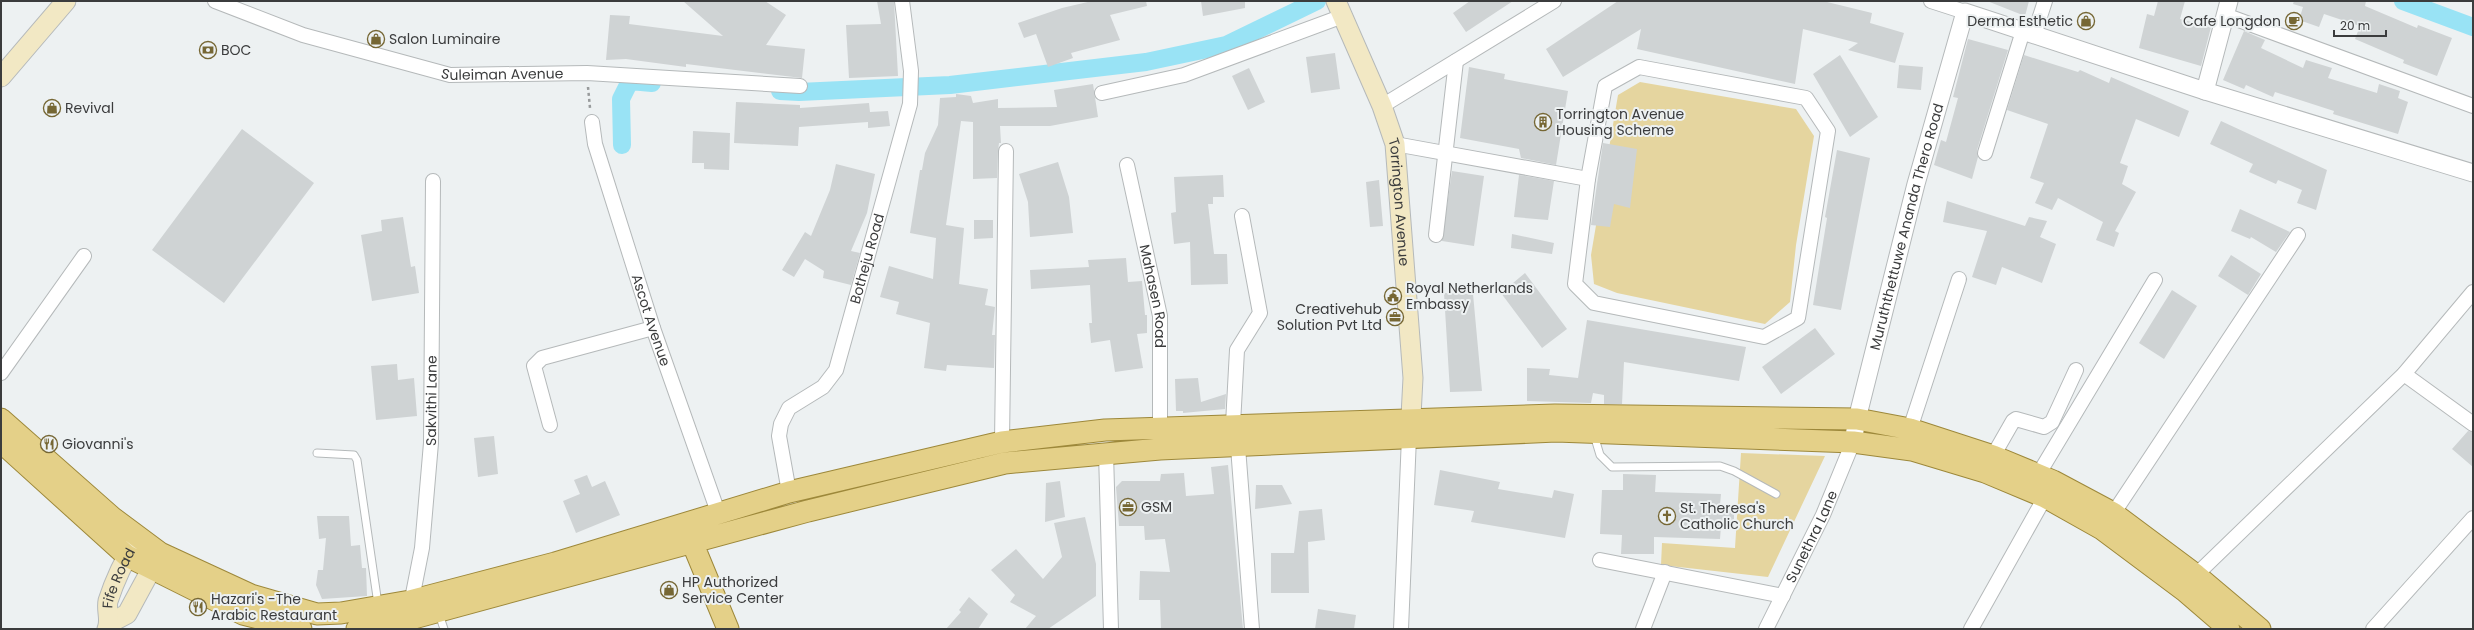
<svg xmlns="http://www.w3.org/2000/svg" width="2474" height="630" viewBox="0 0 2474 630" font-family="Poppins,sans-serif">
  <rect width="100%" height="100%" fill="#edf1f2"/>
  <path fill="#e5d59f" d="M1640,82l156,27 18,27 -18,109 -6,57 -25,22 -148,-31 -23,-9 -3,-29 27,-160z
    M1741,453l84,3 -57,121 -107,-12 1,-22 73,5z"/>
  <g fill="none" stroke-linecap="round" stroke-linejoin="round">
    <path stroke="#99e3f5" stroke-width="18" d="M2403,1l70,26
      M780,91l19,1 151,-7 196,-23 80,-17 91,-44
      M622,145l-1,-46 9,-18 22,2"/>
  </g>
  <path fill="#cfd3d4" d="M683,1h82l21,14 -20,30 39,4 -3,29 -116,-14v3l-60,-8 -20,1 4,-45 20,1 -1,8 94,12z
    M877,1h17l4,75 -49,2 -3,-53 35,-1z
    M1092,1h54l1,5 -37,9 10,25 -49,13 2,5 -25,9 -12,-33 -12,4 -6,-15 44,-15z
    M1201,1h44v7l-42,8z
    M1470,1h43l-47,31 -13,-19z
    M1618,1h205l49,12 -2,10 34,10 -9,30 -47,-13 10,-7 -55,-14 -8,55 -158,-35 4,-20 -78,48 -17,-28z
    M1987,1h42l-4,15z
    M2158,1h27l-5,18 31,8 -10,39 -62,-18 8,-34 7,2z
    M2294,1h72l-1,5 52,22 1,-3 34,13 -15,38 -34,-13 1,-3 -49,-21 5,-13 -36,-12 -5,13 -20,-7 4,-13 -10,-3z
    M2244,31l21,9 -4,8 42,20 3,-8 26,8 -4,10 49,15 2,-9 21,7 -2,7 10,4 -10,32 -65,-20 1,-3 -59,-19 -2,5 -27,-12 -2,4 -21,-9z
    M1968,39l40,11 -31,100 1,7 -6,22 -38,-14 7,-25 5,2 12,-44 -5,-1z
    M1335,53l5,36 -29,4 -5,-36z
    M1840,55l38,62 -28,20 -37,-63z
    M2024,55l54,17 2,-2 29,13 2,-6 78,34 -10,26 -43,-18 -16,44 8,3 -6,18 14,8 -21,39 4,2 -5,14 -18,-7 7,-18 -45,-24 -6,12 -17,-7 9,-20 -14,-5 18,-54 -41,-14z
    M1899,65l24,2 -2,23 -24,-2z
    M1469,67l36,7 -1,5 64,12 -12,74 -35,-7 -2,-9 -59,-11z
    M1249,68l16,34 -17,8 -16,-34z
    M1093,84l5,33 -48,9h-50l1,17h-2l-1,8 -1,27 -24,1v-57l-12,-1 -15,104 18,3 -5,56 29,5 -3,16 10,2 -3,28h3l-1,33 -47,-3 -1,6 -22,-3 6,-45 -34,-9 3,-12 -19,-5 9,-31 44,13 3,-41 -26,-5 10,-63h2l3,-17 13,-28 2,-27 16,-1v-3l15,2 2,7 25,-4v9l59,-1 -3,-17z
    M736,102l64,3v3l69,-5 1,9 18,-1 2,15 -22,2v-6l-69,5 -1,19 -64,-3z
    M2221,121l106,49 -11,40 -19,-7 5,-13 -24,-10 -2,4 -27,-12 4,-8 -43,-20z
    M242,129l72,54 -90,120 -72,-53z
    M693,131l37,2 -1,37 -25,-1v-6h-12z
    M1603,143l34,6 -7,59 -16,-4 -4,23 -19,-2z
    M1837,150l33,8 -29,152 -28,-5 14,-87 -2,-1z
    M1058,162l11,35 4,36 -43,4 -2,-35 -9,-28z
    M836,164l39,10 -8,39 -16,38 9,2 -9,32 -28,-7 1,-7 -19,-12 -11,18 -12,-7 23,-38 6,4 19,-46z
    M1452,171l32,5 -10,70 -32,-5z
    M1223,175l1,22h-11v7h-5l6,50h13l1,30 -37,1 -1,-43 -16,2 -3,-31 5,-1 -2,-35z
    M1519,175l35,6 -6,39 -34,-3z
    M1379,180l4,46 -13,1 -4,-45z
    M1947,201l78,25 4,-9 18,4 -7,16 16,7 -14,39 -40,-16 -6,18 -24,-8 15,-46 -44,-9z
    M2240,209l50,23 -14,20 -25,-15 -1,2 -19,-8z
    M403,217l8,50 4,-1 4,27 -47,8 -11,-66 21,-4 -1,-11z
    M974,220h19v18l-19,1z
    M1512,234l42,9 -2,11 -41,-6z
    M2231,255l30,19 -13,21 -30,-19z
    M1126,258l2,24 14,-1 3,34h2v18l-10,1 6,34 -28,4 -5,-32 -19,3 -2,-20h3l-2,-38 -59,4 -1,-19 59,-3 -1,-7z
    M1525,273l42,56 -25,19 -41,-55z
    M2172,290l25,16 -33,53 -25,-16z
    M1444,293l29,1 9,97 -32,1z
    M1587,320l159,27 -7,34 -115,-19 -2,42h-18v-9l-11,-2 -2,10 -64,-2v-33l23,1 -1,6 29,3z
    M1815,328l20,26 -54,40 -19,-27z
    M397,364l1,16 16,-2 3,38 -41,4 -5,-54z
    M1198,378l3,24 25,-8 -1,15 -42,4v-2h-7l-1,-32z
    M2468,431l5,1v35l-21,-18z
    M494,436l4,38 -20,3 -4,-39z
    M1228,465l15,164h-82l-1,-29h-21l1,-29 30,1 -5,-33 -20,1 -1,-14h-25l-3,-39 6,-6h38l1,-7 23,-1 2,23 28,-2 -3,-27z
    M1440,470l60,12 -2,7 54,9 2,-8 20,4 -9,44 -94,-16 3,-11 -40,-6z
    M1623,474l33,1 -1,17 66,2 -1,11 14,1v21l-13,-1 -1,13 -66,-2v17h-33l1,-19 -22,-1 2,-44h21z
    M587,475l5,12 13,-6 15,34 -44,18 -13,-32 17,-7 -6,-14z
    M1060,481l5,36 -20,5 1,-39z
    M1256,485h26l10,19 -37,5z
    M1322,509l3,31 -17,2 1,51h-38v-40h23l5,-42z
    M317,516h32l2,30 9,-1 2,23h4l1,28 -45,3 -6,-14 2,-15h5l3,-32 -7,1z
    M1085,517l11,47v32l-48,33h-23l11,-13 -26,-14 5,-7 -24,-25 25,-21 27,30 19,-22 -8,-34z
    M969,597l19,17 -10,15h-32l15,-17 -2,-2z
    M1318,609l38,6 -2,14h-39z"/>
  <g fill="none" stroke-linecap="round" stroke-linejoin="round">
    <g stroke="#b5b9ba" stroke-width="9">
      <path id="service" d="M1594,435l6,20 12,12 108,-1 14,5 42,23
        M317,453l37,2 3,5 21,144
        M439,614l5,15"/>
    </g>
    <g stroke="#b5b9ba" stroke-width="16">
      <g id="minor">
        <path id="s1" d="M215,1l88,34 147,40 137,-2 213,13"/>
        <path d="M1931,1l34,11"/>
        <path d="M2225,15l248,91"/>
        <path d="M2034,35l11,-34"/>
        <path d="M1639,67l167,31 22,33 -30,187 -34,19 -170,-34 -19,-19 13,-105 17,-93z"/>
        <path d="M1102,93l82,-18 159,-59"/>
        <path d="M1382,106l172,-105"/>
        <path id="s2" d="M592,122l3,22 58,184 66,187"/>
        <path d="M1395,144l193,35"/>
        <path d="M1985,153l38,-122"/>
        <path id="s3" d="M1127,165l33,151v114"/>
        <path d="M1436,235l20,-174"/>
        <path d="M1,373l83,-117"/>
        <path d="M2404,374l69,50"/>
        <path d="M1233,424l4,-74 23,-37 -18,-97"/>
        <path d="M550,425l-16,-59 8,-8 111,-30"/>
        <path d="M1910,429l49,-150"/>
        <path d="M1002,442l4,-291"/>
        <path d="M1238,447l14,182"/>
        <path d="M1106,453l5,176"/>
        <path d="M1993,456l20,-35 3,-2 28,8 8,-5 24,-52"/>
        <path d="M2038,475l117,-195"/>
        <path id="s4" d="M789,492l-10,-56 2,-12 8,-16 34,-21 13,-17 74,-266 1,-33 -9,-70"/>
        <path d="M2109,520l189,-285"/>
        <path d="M1600,560l183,36"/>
        <path d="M2196,575l208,-201 69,-82"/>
        <path id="s5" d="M410,609l12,-61 9,-105 2,-262"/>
        <path d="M1401,629l8,-192"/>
        <path d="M1643,629l22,-57"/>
        <path id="s6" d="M1766,629l57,-114 30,-73"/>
        <path d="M1971,629l78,-139"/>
        <path d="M2373,629l100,-111"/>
      </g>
    </g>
    <g stroke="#b5b9ba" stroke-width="19">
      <g id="tertiary">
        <path d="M2205,91l24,-90"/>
        <path id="s7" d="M1853,442l4,-23 59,-235 49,-172 240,79 268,82"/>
      </g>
    </g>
    <g stroke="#b5b9ba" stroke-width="21">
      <g id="secondary">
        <path id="s8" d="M1336,1l46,105 13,38 18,234 -3,57"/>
        <path d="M1,77l65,-76"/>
        <path d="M110,623l17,-9 32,-59"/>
        <path id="s9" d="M107,629c4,-9 -1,-19 1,-28 7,-22 18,-44 30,-64"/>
      </g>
    </g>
    <g stroke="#9d883a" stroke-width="23">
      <path id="primary" d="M1,419l112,99 47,35 91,42 66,19 24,-1 69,-12 145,-38 234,-71 213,-50 103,-12 450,-15 302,4 53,10 83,27 60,25 60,32 83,62 64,54
        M1,442l126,114 116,58 58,15
        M688,528l4,14 36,87
        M357,629l53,-10 398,-108 197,-48 155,-14 396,-18 297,11 59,8 73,22 60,25 57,32 83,62 44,38"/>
    </g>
    <path stroke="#989b9c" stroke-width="2.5" stroke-dasharray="3 3" stroke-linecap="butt" d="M588,87l2,21"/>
    <use href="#service" stroke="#fff" stroke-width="7"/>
    <use href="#minor" stroke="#fff" stroke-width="14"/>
    <use href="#tertiary" stroke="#fff" stroke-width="17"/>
    <use href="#secondary" stroke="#f2e8c4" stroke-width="19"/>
    <use href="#primary" stroke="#e4d088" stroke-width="21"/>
  </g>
  <defs>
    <g id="shop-ring" transform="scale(0.9)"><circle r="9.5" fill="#edf1f2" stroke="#766734" stroke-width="1.5"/><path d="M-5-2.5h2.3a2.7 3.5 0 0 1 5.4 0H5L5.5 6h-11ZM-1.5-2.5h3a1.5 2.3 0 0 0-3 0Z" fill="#766734"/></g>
    <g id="cafe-ring" transform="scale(0.9)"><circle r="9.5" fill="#edf1f2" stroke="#766734" stroke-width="1.5"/><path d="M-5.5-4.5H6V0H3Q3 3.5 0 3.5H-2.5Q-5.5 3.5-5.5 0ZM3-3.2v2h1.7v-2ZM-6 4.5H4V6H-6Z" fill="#766734"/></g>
    <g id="bank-ring" transform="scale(0.9)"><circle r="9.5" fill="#edf1f2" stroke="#766734" stroke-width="1.5"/><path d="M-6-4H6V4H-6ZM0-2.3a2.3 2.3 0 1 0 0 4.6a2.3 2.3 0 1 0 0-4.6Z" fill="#766734"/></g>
    <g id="building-ring" transform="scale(0.9)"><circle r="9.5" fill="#edf1f2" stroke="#766734" stroke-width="1.5"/><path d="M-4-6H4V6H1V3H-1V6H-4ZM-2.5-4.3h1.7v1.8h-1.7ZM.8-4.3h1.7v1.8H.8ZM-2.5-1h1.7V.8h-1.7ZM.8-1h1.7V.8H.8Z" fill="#766734"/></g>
    <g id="civic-ring" transform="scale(0.9)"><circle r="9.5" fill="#edf1f2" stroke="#766734" stroke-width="1.5"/><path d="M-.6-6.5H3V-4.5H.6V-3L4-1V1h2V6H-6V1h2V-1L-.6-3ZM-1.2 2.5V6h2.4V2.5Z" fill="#766734"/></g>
    <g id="office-ring" transform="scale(0.9)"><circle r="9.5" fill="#edf1f2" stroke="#766734" stroke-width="1.5"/><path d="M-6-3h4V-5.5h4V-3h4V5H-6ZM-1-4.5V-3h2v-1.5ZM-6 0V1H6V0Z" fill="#766734"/></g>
    <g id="restaurant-ring" transform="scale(0.9)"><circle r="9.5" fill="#edf1f2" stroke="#766734" stroke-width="1.5"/><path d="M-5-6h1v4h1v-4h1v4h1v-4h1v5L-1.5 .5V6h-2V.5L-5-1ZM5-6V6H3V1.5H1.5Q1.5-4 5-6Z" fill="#766734"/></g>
    <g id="church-ring" transform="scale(0.9)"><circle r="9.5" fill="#edf1f2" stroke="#766734" stroke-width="1.5"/><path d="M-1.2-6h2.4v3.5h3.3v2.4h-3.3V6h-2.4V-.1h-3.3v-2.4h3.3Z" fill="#766734"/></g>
  </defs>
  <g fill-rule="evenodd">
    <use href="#shop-ring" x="2086" y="21"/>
    <use href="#cafe-ring" x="2294" y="21"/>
    <use href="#shop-ring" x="376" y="39"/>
    <use href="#bank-ring" x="208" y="50"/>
    <use href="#shop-ring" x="52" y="108"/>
    <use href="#building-ring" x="1543" y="122"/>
    <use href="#civic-ring" x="1393" y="296"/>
    <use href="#office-ring" x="1395" y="317"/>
    <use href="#restaurant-ring" x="49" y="444"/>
    <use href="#office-ring" x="1128" y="507"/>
    <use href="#church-ring" x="1667" y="516"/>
    <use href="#shop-ring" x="669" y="590"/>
    <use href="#restaurant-ring" x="198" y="607"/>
  </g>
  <g text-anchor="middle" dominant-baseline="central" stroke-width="4" stroke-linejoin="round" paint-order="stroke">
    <g font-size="14" fill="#3b3c3d" stroke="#edf1f2" text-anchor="start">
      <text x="2073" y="21" text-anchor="end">Derma Esthetic</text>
      <text x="2281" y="21" text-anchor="end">Cafe Longdon</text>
      <text x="389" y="39">Salon Luminaire</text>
      <text x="221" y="50">BOC</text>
      <text x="65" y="108">Revival</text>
      <text x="1556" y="114">Torrington Avenue<tspan x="1556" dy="16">Housing Scheme</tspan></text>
      <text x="1406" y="288">Royal Netherlands<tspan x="1406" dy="16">Embassy</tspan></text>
      <text x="1382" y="309" text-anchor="end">Creativehub<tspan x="1382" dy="16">Solution Pvt Ltd</tspan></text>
      <text x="62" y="444">Giovanni's</text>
      <text x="1141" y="507">GSM</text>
      <text x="1680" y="508">St. Theresa's<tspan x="1680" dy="16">Catholic Church</tspan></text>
      <text x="682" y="582">HP Authorized<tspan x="682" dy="16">Service Center</tspan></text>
      <text x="211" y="599">Hazari's -The<tspan x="211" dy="16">Arabic Restaurant</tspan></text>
    </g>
    <g font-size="14" fill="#3b3c3d" stroke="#edf1f2">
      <text stroke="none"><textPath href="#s1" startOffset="299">Suleiman Avenue</textPath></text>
      <text stroke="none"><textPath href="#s8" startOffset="213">Torrington Avenue</textPath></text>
      <text stroke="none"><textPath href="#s7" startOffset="222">Muruththettuwe Ananda Thero Road</textPath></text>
      <text stroke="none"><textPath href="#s4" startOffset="264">Botheju Road</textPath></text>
      <text stroke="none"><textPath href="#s3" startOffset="134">Mahasen Road</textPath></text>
      <text stroke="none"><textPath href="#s2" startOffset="207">Ascot Avenue</textPath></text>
      <text stroke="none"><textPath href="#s5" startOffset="210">Sakvithi Lane</textPath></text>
      <text stroke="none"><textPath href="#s6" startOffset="103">Sunethra Lane</textPath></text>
      <text stroke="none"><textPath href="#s9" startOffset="53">Fife Road</textPath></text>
    </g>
  </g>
  <rect width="2474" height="630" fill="none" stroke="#3b3c3d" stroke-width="4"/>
  <path d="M2334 30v6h52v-6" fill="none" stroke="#3b3c3d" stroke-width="2"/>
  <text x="2340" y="30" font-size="12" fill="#3b3c3d" stroke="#edf1f2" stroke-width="3" paint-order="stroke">20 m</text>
</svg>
